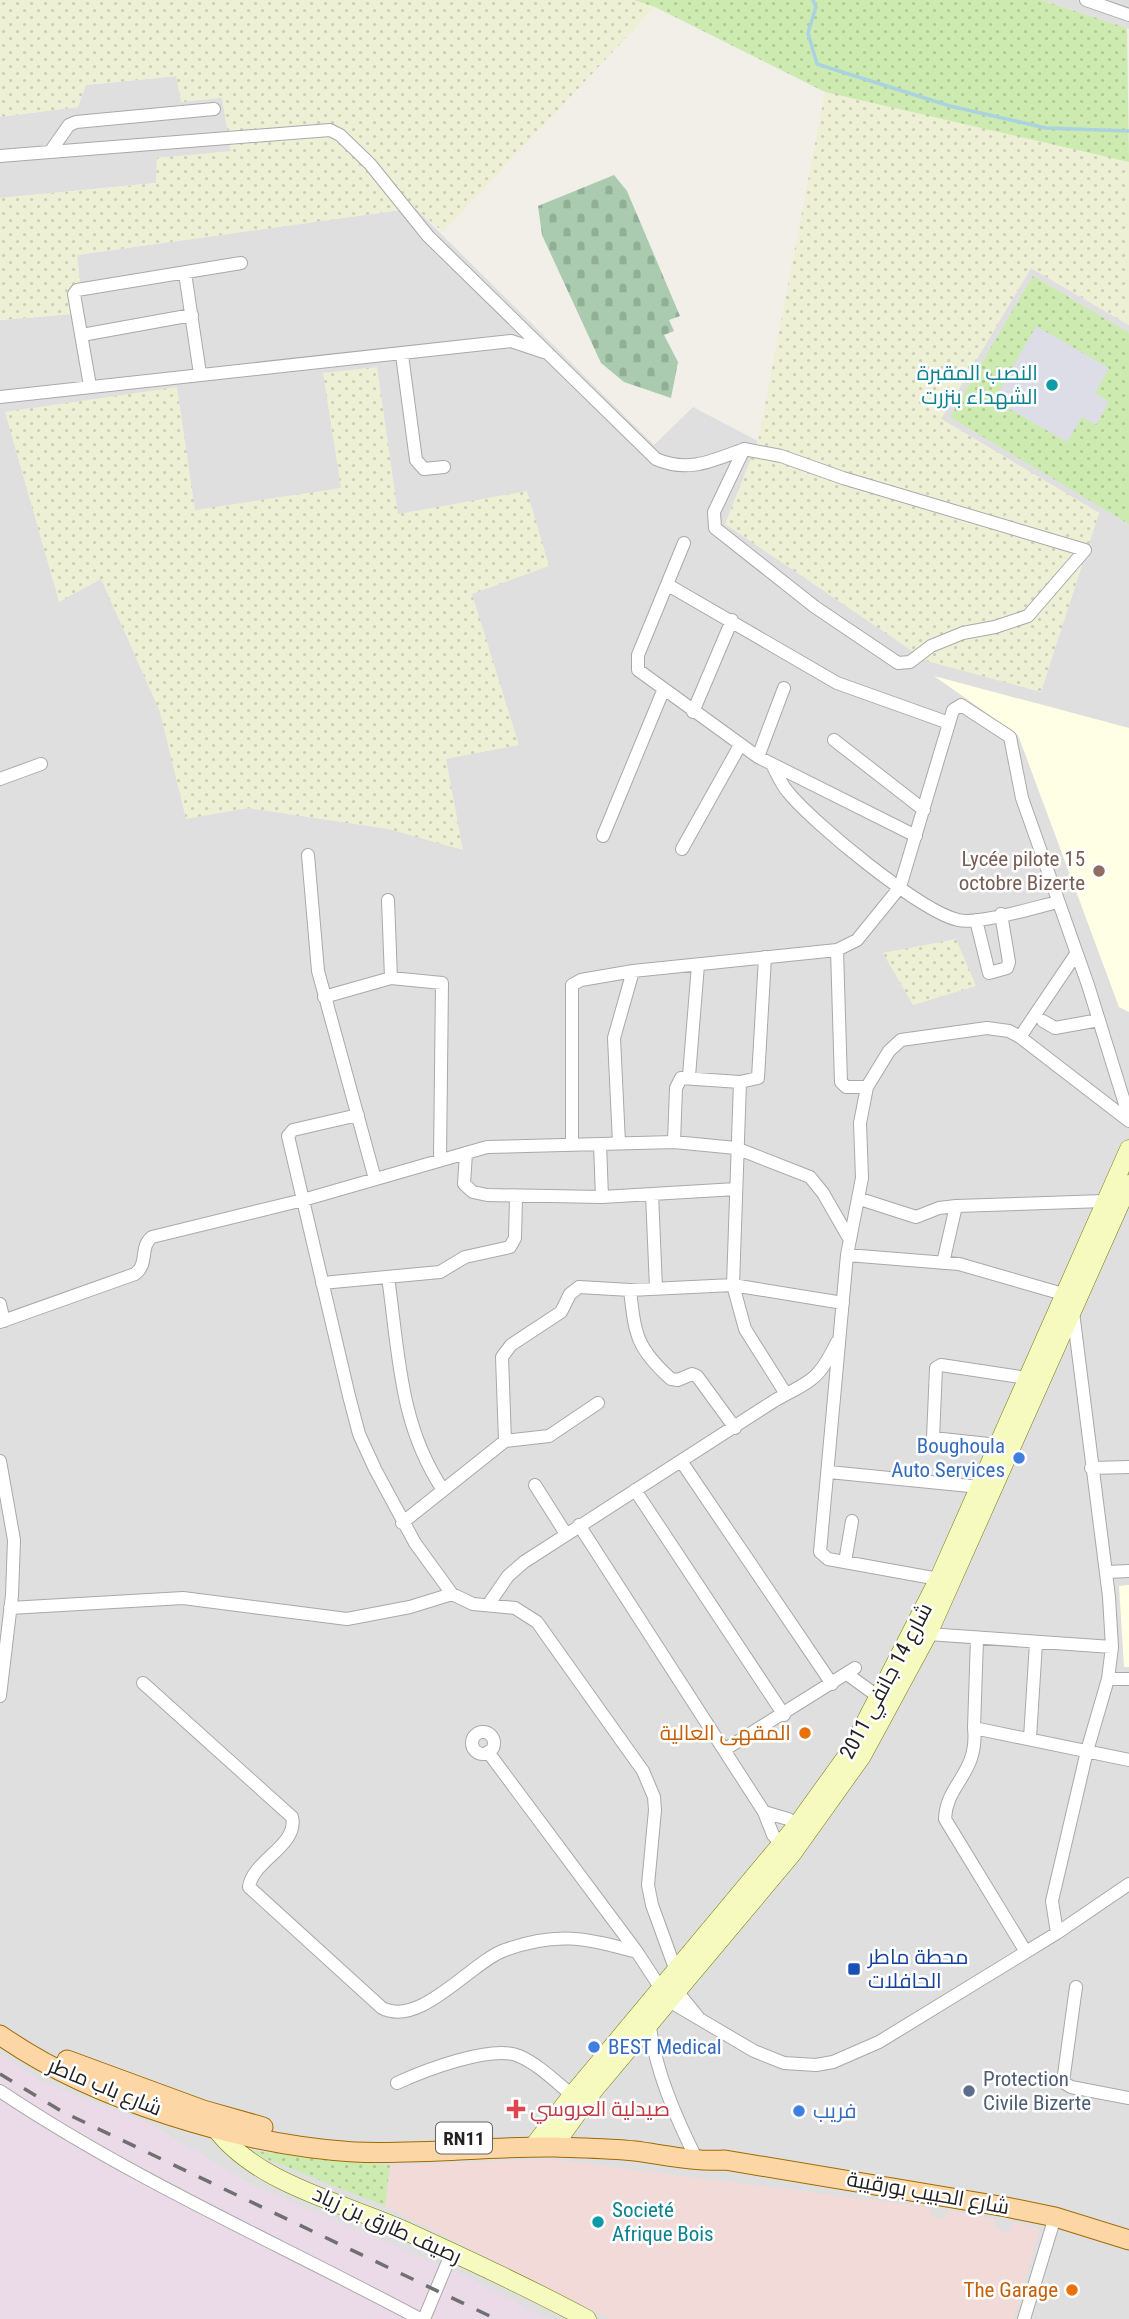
<svg xmlns="http://www.w3.org/2000/svg" width="1129" height="2319" viewBox="0 0 1129 2319" font-family="'Roboto Condensed',Cairo,sans-serif">
  <defs>
    <pattern id="farmland-dots" width="8" height="8" patternUnits="userSpaceOnUse" patternTransform="scale(1.75)"><rect width="8" height="8" fill="#eef0d5"/><path d="M2 2h.1M6 6h.1" fill="none" stroke="#ccceb7" stroke-width="1.8" stroke-linecap="round"/></pattern>
    <pattern id="grass-dots" width="8" height="8" patternUnits="userSpaceOnUse" patternTransform="scale(1.75)"><rect width="8" height="8" fill="#cdebb0"/><path d="M2 2h.1M6 6h.1" fill="none" stroke="#b0c997" stroke-width="1.8" stroke-linecap="round"/></pattern>
    <pattern id="cemetery-stones" width="16" height="16" patternUnits="userSpaceOnUse" patternTransform="scale(1.75)"><rect width="16" height="16" fill="#aacbaf"/><path d="M2 7V4a2 2 0 0 1 4 0v3zM10 15v-3a2 2 0 0 1 4 0v3z" fill="#92ae96"/></pattern>
  </defs>
  <rect width="100%" height="100%" fill="#f2efe9"/>
  <path fill="#e0dfdf" d="M1041,0h88v29l-2,-1z
    M177,76l45,21 9,55 -74,6 -1,25 -156,15v-81l77,-10 9,-22z
    M415,208l239,237 39,-38 65,34 -32,84 314,167 59,-179 -158,-94 90,-151 98,57v1994h-679l-450,-230v-1769l71,-6 -4,-23 13,-10 -4,-26z"/>
  <path fill="#f2dad9" d="M549,2159l380,48 3,9 12,3 5,-8 45,8 2,9 11,5 4,-2 2,-9 27,7 -26,90h-404l-225,-113 5,-41z"/>
  <path fill="#ebdbe8" d="M0,2054l42,28 108,42 106,63 205,87 87,45h-548z"/>
  <path fill="#ffffe5" d="M934,676l195,52v284l-10,-5 -101,-272z
    M1129,1585v82h-5l-5,-81z"/>
  <path fill="url(#farmland-dots)" d="M0,0h634l21,7 -212,225 -28,-24 -338,47 3,26 -13,10 5,23 -72,6v-122l156,-15 1,-25 74,-7 -9,-53 -41,4 -5,-26 -90,9 -8,22 -78,10z
    M825,92l304,70v163l-98,-57 -90,151 158,94 -58,179 -114,-31 -202,-137 33,-83z
    M377,367l21,147 129,-23 22,75 -77,28 47,151 -73,14 17,91 -75,-21 -140,-21 -62,11 -26,-107 -59,-133 -42,23 -54,-190 172,-25 18,123 146,-22 -18,-115z
    M956,939l20,47 -63,19 -30,-52z"/>
  <path fill="url(#grass-dots)" d="M634,0h407l86,28 2,134 -304,-70 -170,-85z
    M1033,276l96,57v191l-179,-107z
    M255,2151l135,14 -5,41 -131,-52z"/>
  <path fill="url(#cemetery-stones)" d="M614,175l13,16 53,125 -11,4 5,11 -10,4 14,27 -7,36 -47,-16 -23,-19 -59,-128 -4,-29z"/>
  <path fill="#dddde8" d="M1036,326l73,42 -14,25 14,9 -13,23 -14,-8 -15,25 -73,-42z"/>
  <g fill="none" stroke-linecap="round" stroke-linejoin="round">
    <path stroke="#aad3df" stroke-width="3.5" d="M813,0l3,7 -8,26 9,31 133,42 96,22 83,3"/>
    <g stroke="#a9a9a9" stroke-width="14">
      <path id="street" d="M1086,0l43,15
        M50,152l280,-22 10,5 30,29 58,72 228,223c32,14 56,2 88,-10
        M0,156l50,-4 19,-27 7,-3 138,-13
        M185,273l15,101
        M82,335l110,-20
        M402,355l14,105 8,9 20,-2
        M90,386l-16,-92 3,-4 164,-27
        M0,397l511,-56 33,11
        M744,449l37,7 62,22 242,72 -57,66 -33,11 -32,6 -32,13 -21,16 -12,1 -83,-56 -100,-79 -1,-16z
        M684,543l-46,112v15l120,87 158,79
        M668,585l169,98 112,40
        M693,712l39,-92
        M834,740l90,70
        M758,757l26,-69
        M772,764c5,10 9,20 16,28 26,32 132,119 170,128 20,5 78,-13 100,-18
        M0,779l41,-15
        M603,836l60,-145
        M682,849l57,-102
        M308,855l10,116 57,208
        M388,900l3,78
        M976,920l13,53 18,-5 2,-6 -8,-48
        M837,950l4,132 5,5h21
        M324,997l67,-19 51,5 -2,177
        M1043,1021l12,7 44,-8
        M1020,1037l56,-83
        M689,1076l9,-111
        M740,1082l-7,203 12,44 41,65
        M358,1115l-65,15 -5,6 61,260 10,38 16,35 40,74 37,51 21,10 42,4 22,14 106,149 11,26 1,13 -7,75 4,20 24,66
        M674,1142l2,-54 5,-10 59,4 18,-4 7,-121
        M619,1143l-5,-105 19,-67
        M600,1144l2,53
        M572,1145v-160l9,-5 52,-9 204,-21 20,-10 43,-53 53,-177 8,-5 49,32 12,61 66,187 41,132
        M466,1153l-2,31 9,8 14,3 115,2 134,-8
        M652,1194l4,94
        M860,1199l56,18 23,-9 17,-2 148,-5 9,3
        M847,1255l112,9 104,30
        M943,1263l13,-57
        M388,1277c11,77 11,147 55,213
        M322,1283l118,-11 25,-15 45,-10 5,-9 1,-41
        M630,1290c5,44 6,58 41,89l7,1 14,-6 5,2 38,52
        M0,1304l4,17
        M0,1322l135,-48c14,-10 4,-27 17,-37l151,-37 184,-53 187,-5 62,6 74,29 13,16 27,47
        M505,1441l-3,-84 9,-12 50,-33 9,-18 9,-7 51,3 103,-5 110,18
        M998,1445l-65,-7 3,-70 5,-3 86,13
        M0,1461l14,79 -2,55 -12,101
        M681,1461l151,223
        M1091,1468l38,-1
        M829,1472l151,15
        M535,1485l31,49
        M635,1490l149,225
        M402,1523l103,-82 44,-5 49,-33
        M579,1525l185,287 9,23 13,14
        M845,1562l7,-41
        M1106,1572l23,-1
        M944,1580l-116,-21 -8,-7 27,-297 15,-77 -2,-55 7,-36 22,-36 12,-11 86,-12 22,3 11,6 109,84
        M488,1605l20,-29 16,-14 250,-161c37,-21 43,-18 63,-59
        M10,1608l173,-10 164,21 63,-12 42,-13
        M928,1634l184,13
        M977,1639l-3,89 155,32
        M847,1674l33,24
        M1108,1679h21
        M143,1683l149,134c7,28 -40,44 -43,70l133,121c39,20 90,-47 123,-58 52,-19 81,-12 132,2
        M974,1728c5,45 -28,56 -29,91l81,133
        M472 1743a11 11 0 1 1 22 0a11 11 0 1 1-22 0Z
        M1030,1738l6,-95
        M724,1750l131,-82
        M488,1752l149,200 32,49 85,50 30,12 32,2 17,-3 46,-20 178,-109 72,-49
        M764,1812l24,7 14,10
        M1057,1933l-5,-32 35,-150 21,-72 4,-32 -3,-50 -36,-285
        M672,1985l26,32
        M1076,1987l-13,95 8,5 58,11
        M649,2019c5,49 26,97 48,141
        M397,2083c26,-12 95,-39 122,-27 19,8 37,26 53,39
        M0,2091c133,89 280,153 420,228
        M424,2319l28,-67
        M1024,2319l31,-102"/>
    </g>
    <g stroke="#707d05" stroke-width="19">
      <path id="secondary" d="M211,2122c38,59 126,79 188,106 64,29 127,58 188,91
        M533,2147l39,-52 225,-270 54,-75 88,-172 190,-429
        M553,2147l41,-57 198,-236 70,-98 66,-122 201,-450"/>
    </g>
    <g stroke="#a06b00" stroke-width="21">
      <path id="primary" d="M0,2035c93,65 241,110 354,117 67,3 135,-6 202,-5 26,1 53,1 79,4 30,4 60,11 90,9l281,47 49,10 74,23
        M67,2060l136,50 60,17"/>
    </g>
    <use href="#street" stroke="#fff" stroke-width="12"/>
    <use href="#secondary" stroke="#f7fabf" stroke-width="18"/>
    <use href="#primary" stroke="#fcd6a4" stroke-width="19"/>
    <path stroke="#707070" stroke-width="3.5" stroke-dasharray="14 14" stroke-linecap="butt" d="M0,2074l63,38 433,207"/>
  </g>
  <g fill="#0f9aa8" stroke="#fff" stroke-width="2.5">
    <circle cx="1052" cy="385" r="7"/>
    <circle cx="598" cy="2222" r="7"/>
  </g>
  <circle fill="#8d6e63" stroke="#fff" stroke-width="2.5" cx="1099" cy="871" r="7"/>
  <g fill="#3f7fe0" stroke="#fff" stroke-width="2.5">
    <circle cx="1019" cy="1458" r="7"/>
    <circle cx="594" cy="2047" r="7"/>
    <circle cx="799" cy="2111" r="7"/>
  </g>
  <g fill="#e8710a" stroke="#fff" stroke-width="2.5">
    <circle cx="805" cy="1733" r="7"/>
    <circle cx="1072" cy="2290" r="7"/>
  </g>
  <rect fill="#1a4fb4" stroke="#fff" stroke-width="2.5" x="847" y="1962" width="14" height="14" rx="3.5"/>
  <circle fill="#5c6f8a" stroke="#fff" stroke-width="2.5" cx="969" cy="2091" r="7"/>
  <path fill="#e0444e" stroke="#fff" stroke-width="2.5" d="M512.5 2098.5h7v7h7v7h-7v7h-7v-7h-7v-7h7z"/>
  <g text-anchor="middle" dominant-baseline="central" stroke-width="5" stroke-linejoin="round" paint-order="stroke">
    <rect fill="#fff" stroke="#646464" stroke-width="2" x="436" y="2122.5" width="56" height="31" rx="5"/>
    <g font-size="19" font-weight="bold" fill="#222">
      <text x="464" y="2138">RN11</text>
    </g>
    <g font-size="21" fill="#0d838f" stroke="#fff" text-anchor="end">
      <text x="1038" y="373">النصب المقبرة<tspan x="1038" dy="24">الشهداء بنزرت</tspan></text>
      <text x="612" y="2210" text-anchor="start">Societé<tspan x="612" dy="24">Afrique Bois</tspan></text>
    </g>
    <g font-size="21" fill="#785e54" stroke="#fff" text-anchor="end">
      <text x="1085" y="859">Lycée pilote 15<tspan x="1085" dy="24">octobre Bizerte</tspan></text>
    </g>
    <g font-size="21" fill="#366cbe" stroke="#fff" text-anchor="start">
      <text x="1005" y="1446" text-anchor="end">Boughoula<tspan x="1005" dy="24">Auto Services</tspan></text>
      <text x="608" y="2047">BEST Medical</text>
      <text x="813" y="2111">فريب</text>
    </g>
    <g font-size="21" fill="#222" stroke="#fff">
      <text transform="translate(886 1681) rotate(-62)">شارع 14 جانفي 2011</text>
      <text transform="translate(105 2087) rotate(22)">شارع باب ماطر</text>
      <text transform="translate(928 2193) rotate(10)">شارع الحبيب بورقيبة</text>
      <text transform="translate(387 2225) rotate(24)">رصيف طارق بن زياد</text>
    </g>
    <g font-size="21" fill="#c56008" stroke="#fff" text-anchor="end">
      <text x="791" y="1733">المقهى العالية</text>
      <text x="1058" y="2290">The Garage</text>
    </g>
    <g font-size="21" fill="#164399" stroke="#fff" text-anchor="start">
      <text x="868" y="1957">محطة ماطر<tspan x="868" dy="24">الحافلات</tspan></text>
    </g>
    <g font-size="21" fill="#4e5e75" stroke="#fff" text-anchor="start">
      <text x="983" y="2079">Protection<tspan x="983" dy="24">Civile Bizerte</tspan></text>
    </g>
    <g font-size="21" fill="#be3a42" stroke="#fff" text-anchor="start">
      <text x="530" y="2109">صيدلية العروسي</text>
    </g>
  </g>
</svg>
